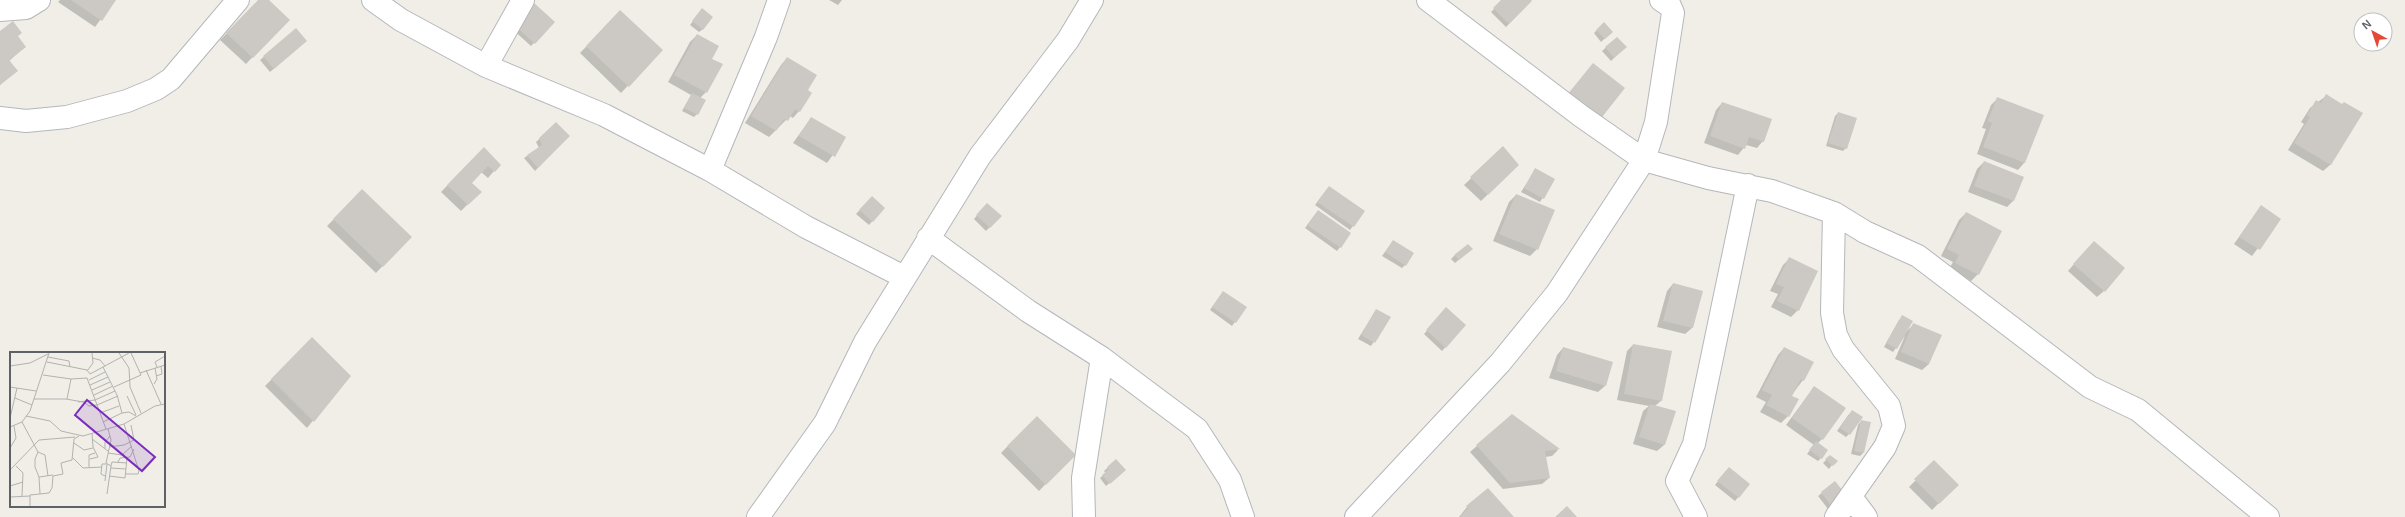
<svg xmlns="http://www.w3.org/2000/svg" width="2405" height="517" viewBox="0 0 2405 517" font-family="Helvetica,sans-serif">
  <rect width="100%" height="100%" fill="#f0eee7"/>
  <path fill="#0003" d="M60,0h55l-20,27 -37,-25z
    M260,0h8l20,20 -42,44 -26,-24z
    M829,0h13l-4,5z
    M1503,0h27l1,1 -25,26 -15,-15z
    M620,12l42,38 -41,43 -41,-40z
    M699,13l4,16 -4,3 -9,-7z
    M554,22l-23,24 -21,-19z
    M1604,23l8,9 -11,10 -7,-9z
    M296,30l6,14 -32,28 -10,-12z
    M0,32l17,4 8,11 -16,14 7,10 -16,14z
    M697,35l14,24 11,5 -16,28 -6,6 -3,16 -3,3 -12,-6 9,-16 -23,-13 22,-40z
    M1617,38l5,12 -11,11 -9,-10z
    M787,58l20,33 -8,20 -6,7 -3,-2 -21,21 -24,-14 36,-58z
    M2326,96l16,9 20,8 -32,52 -7,6 -35,-21 16,-26 -3,-2 9,-14z
    M1998,98l45,18 -19,47 -6,7 -41,-16 9,-25 -4,-1 9,-23z
    M1722,103l41,38 -6,7 -11,-3 -8,10 -34,-12 12,-33z
    M1838,113l8,35 -3,3 -17,-5 9,-30z
    M811,118l34,20 -18,25 -34,-20z
    M556,124l12,12 -33,35 -11,-13 15,-10 -3,-6z
    M484,148l10,23 -6,7 -7,-6 -10,11 9,9 -19,19 -20,-19z
    M1503,148l15,17 -37,36 -17,-16z
    M1984,162l39,15 -10,24 -6,6 -39,-15 9,-23z
    M1536,169l18,11 -14,22 -19,-10z
    M1329,187l35,24 -14,19 -35,-25z
    M362,191l48,46 -34,36 -49,-47z
    M1516,195l21,54 -7,7 -37,-15 16,-39z
    M872,197l12,11 -15,17 -13,-11z
    M987,204l13,12 -14,15 -12,-12z
    M2261,206l19,13 -28,37 -18,-12z
    M1966,213l12,61 -7,7 -22,-12 4,-7 -12,-6 18,-36z
    M1315,215l25,32 -3,4 -32,-23z
    M1393,241l12,24 -3,3 -20,-12z
    M2087,249l17,42 -7,6 -29,-26z
    M1468,252l-13,11 -4,-4 4,-4z
    M1790,258l8,52 -7,7 -20,-10 7,-13 -8,-3 13,-26z
    M1673,284l19,44 -7,6 -28,-7 10,-36z
    M1220,296l25,12 -13,18 -22,-16z
    M1376,310l13,8 -18,28 -13,-7z
    M1443,312l22,13 -23,26 -18,-17z
    M1899,320l7,12 8,-8 15,40 -7,6 -27,-11 10,-23 -12,16 -9,-5z
    M312,339l37,37 -42,52 -42,-42z
    M1633,345l29,55 -7,6 19,6 -10,33 -7,6 -24,-7 10,-33 6,-5 -32,-6 10,-49z
    M1563,348l42,38 -7,6 -49,-14 8,-23z
    M1784,348l19,32 -12,16 -3,20 -7,7 -21,-11 6,-10 -10,-5 22,-42z
    M1814,387l8,52 -4,4 3,15 -3,3 -11,-7 7,-9 -28,-20z
    M1849,414v20l-3,3 -9,-6z
    M1512,415l46,35 -6,6 -7,1 4,21 -7,6 -39,5 -33,-37z
    M1037,417l37,38 -35,36 -38,-38z
    M1861,421l2,32 -3,3 -9,-2 7,-29z
    M1830,456l2,9 -3,4 -6,-6z
    M1116,460l5,13 -15,13 -6,-8 6,-5 -2,-2z
    M1934,462l23,23 -25,25 -23,-23z
    M1726,471l23,13 -14,17 -20,-16z
    M1835,483l6,15 -13,11 -10,-13z
    M1488,489l24,28h-53l8,-10z"/>
  <path fill="#ccc9c4" d="M71,0h45l-14,21z
    M258,0h11l21,20 -37,38 -27,-25z
    M1501,0h30l1,1 -23,23 -16,-16z
    M533,2l22,20 -20,22 -22,-20z
    M702,8l11,9 -10,13 -11,-9z
    M620,10l43,40 -34,37 -43,-41z
    M13,21l9,12 -4,3 8,11 -17,13 9,11 -18,14v-54z
    M1604,22l9,10 -8,7 -9,-9z
    M296,28l11,13 -33,28 -11,-13z
    M697,34l22,12 -7,13 11,5 -16,29 -33,-18z
    M1617,37l10,10 -13,11 -9,-11z
    M787,57l30,18 -9,15 4,3 -12,19 -5,-3 -7,12 -4,-2 -8,12 -25,-15z
    M1593,63l32,25 -26,33 -32,-26z
    M692,93l14,7 -8,15 -14,-7z
    M2326,94l16,10 2,-2 19,11 -32,52 -37,-22 16,-26 -3,-2 9,-15 5,3z
    M1997,97l47,18 -19,48 -42,-16 9,-24 -4,-2z
    M1722,102l50,17 -8,23 -15,-5 -4,12 -35,-13z
    M1838,112l19,6 -10,31 -19,-6z
    M811,117l35,20 -11,20 -36,-21z
    M556,122l14,14 -32,32 -11,-13 15,-10 -3,-7z
    M1503,146l16,19 -31,30 -18,-18z
    M484,147l17,18 -6,7 -7,-6 -16,17 10,9 -14,13 -21,-20z
    M1984,161l40,16 -10,24 -40,-15z
    M1535,168l20,11 -11,20 -20,-11z
    M1329,186l36,25 -11,16 -37,-25z
    M362,189l50,48 -29,30 -50,-48z
    M1516,194l39,16 -17,40 -39,-16z
    M872,196l13,12 -12,14 -14,-12z
    M987,203l15,13 -12,12 -14,-13z
    M2261,205l20,14 -21,31 -21,-13z
    M1318,210l33,23 -10,15 -34,-23z
    M1966,212l36,19 -23,44 -24,-12 4,-8 -12,-6z
    M1393,240l21,13 -8,13 -21,-14z
    M2094,241l31,27 -20,24 -32,-28z
    M1468,244l5,5 -14,11 -5,-5z
    M1789,257l29,14 -19,40 -22,-10 7,-14 -8,-3z
    M1673,283l30,8 -10,37 -30,-7z
    M1223,291l24,16 -11,16 -24,-16z
    M1446,307l20,18 -20,23 -20,-18z
    M1376,309l15,8 -16,26 -14,-8z
    M1902,315l11,6 -16,28 -11,-6z
    M1913,323l29,12 -13,29 -28,-12z
    M312,337l39,39 -37,46 -43,-43z
    M1633,344l39,7 -10,50 -38,-7z
    M1563,347l50,15 -7,24 -50,-15z
    M1784,347l30,15 -10,19 -3,-2 -9,17 7,3 -10,18 -23,-12 6,-10 -10,-5z
    M1814,386l32,22 -23,32 -31,-22z
    M1650,404l26,7 -11,34 -26,-8z
    M1852,410l11,7 -13,18 -10,-7z
    M1512,414l48,35 -15,2 5,27 -40,5 -34,-38z
    M1037,416l39,39 -30,30 -39,-39z
    M1861,420l10,2 -7,31 -10,-2z
    M1816,441l12,9 -6,9 -13,-9z
    M1830,455l8,6 -5,5 -8,-7z
    M1116,459l10,11 -16,14 -8,-9 7,-6 -2,-2z
    M1934,460l25,25 -20,19 -25,-25z
    M1729,467l21,17 -11,14 -22,-17z
    M1835,481l11,14 -15,11 -10,-14z
    M1488,488l26,29h-54l8,-9 -2,-2z
    M1567,506l10,11h-22z"/>
  <g fill="none" stroke-linecap="round" stroke-linejoin="round">
    <g stroke="#b4b7bb" stroke-width="24">
      <path id="minor" d="M373,0l28,20 85,46 118,49 106,55 96,57 98,50
        M1428,0l153,116 63,44 64,18 64,13 62,22 31,19 53,24 172,131 48,23 130,107
        M0,10l26,-2 13,-8
        M486,66l37,-66
        M0,118l26,3 41,-4 60,-16 29,-12 15,-10 67,-79
        M710,170l56,-133 13,-37
        M1834,213l-2,100 4,22 7,14 46,57 5,20 -9,21 -49,70
        M928,238l100,73 74,47 95,71 33,51 13,37
        M1851,497l15,20
        M758,517l67,-94 40,-81 115,-186 88,-116 24,-40
        M1084,517l-1,-39 19,-120
        M1356,517l144,-154 57,-70 87,-133 12,-38 17,-109 -3,-7 -9,-6
        M1696,517l-19,-36 17,-37 54,-259"/>
    </g>
    <use href="#minor" stroke="#fff" stroke-width="22"/>
  </g>
  <g transform="translate(10 352)">
    <rect width="155" height="155" fill="#f0eee7"/>
    <path fill="none" stroke="#b2b2b0" stroke-width="1" d="M109,1l10,15 1,19 11,26M38,5l21,4 1,6M82,6l8,2 5,6M37,10l40,8 3,4 39,-21M0,14l20,-3 18,-9M93,15l14,28 5,18 7,-1 7,4M147,15l-2,-5 10,-6M136,18l15,34M77,19l6,-8 -1,-10M130,21l25,-8M33,23l28,4 16,-1 19,51M146,24l6,-2 -1,-8M79,28l16,-8M144,32l3,-5 -2,-11M80,33l18,-8M0,35l26,4M104,35l27,-12 -10,-22M82,38l18,-8M84,43l19,-9M117,44l9,19M5,46l17,7M24,47h32l17,3M57,47l4,-20M72,49l7,5 8,-1M68,50l17,-2 20,-9M87,53l21,-9M90,61l19,-7M16,64l24,5 11,10 22,5 41,-12 31,-18 10,-2M0,66l7,-30M12,70l16,30 -3,7v8l4,10 1,17M93,70l19,-9M114,72l15,47 -1,3h-12M0,75l12,-5 8,-11 19,-58M82,87l16,12M64,91l10,7 9,-2M99,95l15,-2 10,-5 -3,-15M0,96l6,-10 -2,-12M95,96v-6l5,-6M28,100l7,3 3,21M98,101l14,2 10,-9M63,106l10,10 19,-1M80,107l8,-2 -5,-10 -1,-13M108,110l2,-4 10,-1 4,-8M6,114l7,7 -1,23M101,114l1,-4 15,1M79,115v-12l6,-2M101,116l15,1M0,118l29,-30 36,-3M95,124l-4,-2 1,-10h4M99,124l16,2 2,-20M29,125l14,-2M95,129l2,-17M0,134l13,-4M97,142l4,-28 -5,-3 5,-23 -3,-11M0,145l20,-1M20,154v-11l19,-2 3,-5 1,-12 10,-2 -2,-11 11,-3 2,-21 5,-3"/>
    <path fill="#7b2cbf" fill-opacity="0.15" stroke="#7b2cbf" stroke-width="2" d="M77,48l68,57 -13,14 -67,-56z"/>
    <rect width="155" height="155" fill="none" stroke="#5e6267" stroke-width="2"/>
  </g>
  <g transform="translate(2373 32) rotate(320)"><circle r="19" fill="#ffffff" stroke="#bfc0c2"/>
  <path d="M0-3L7 15L0 10L-7 15Z" fill="#e64837"/>
  <text y="-6" font-size="11" font-weight="bold" text-anchor="middle" fill="#5e6267">N</text>
  </g>
</svg>
